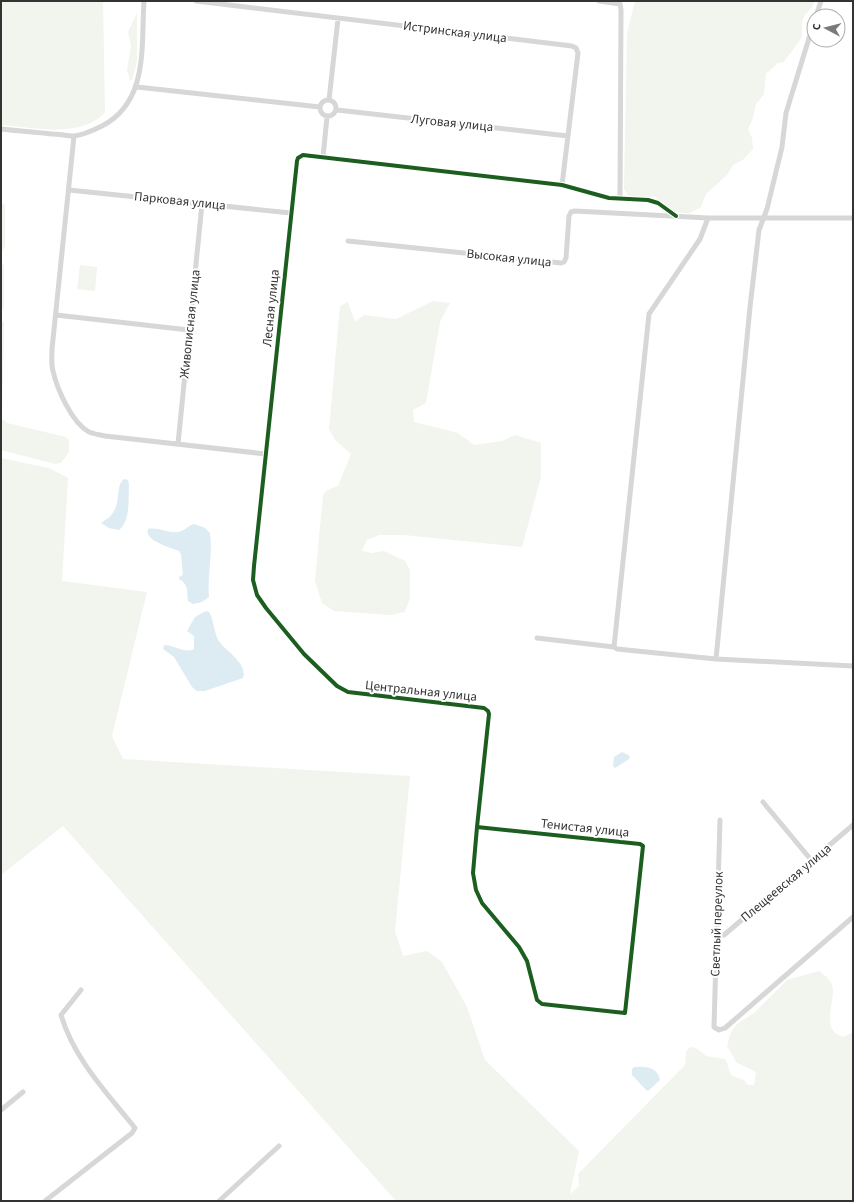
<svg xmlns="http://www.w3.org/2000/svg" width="854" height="1202" viewBox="0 0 854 1202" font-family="'Source Sans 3',sans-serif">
  <rect width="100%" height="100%" fill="#fff"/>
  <path fill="#f1f5ed" d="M1,1h102l2,111c-22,27 -74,15 -104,13z
    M635,1h179c0,9 -9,10 -11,18 -2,5 -1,12 -1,17 -1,4 -15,21 -18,26l-6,1 -12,11 -2,20 -8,10 -3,14 -5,11 4,9 1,11 -9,10 -11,6 -6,10 -21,19 -5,13 -11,6h-7l-10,-1 -6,-4 -12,-11h-26l-5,-8 3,-156z
    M137,13v49l-5,18h-2l-3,-10 4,-24 -3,-14z
    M1,203l4,2v41l-4,7z
    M1,264l3,1v43l-3,4z
    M80,265l17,2 -2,24 -18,-2z
    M433,301l17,2 -10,19 -14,81 -13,7 1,12 44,11 16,12 28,-4 13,-6 26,8v34l-19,70 -118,-12h-25l-12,5 -5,11 10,2 12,-2 21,10 5,9v28l-5,14 -14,3 -57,-4 -12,-8 -7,-22 8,-86 5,-5 10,-4 13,-32 -16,-14 -6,-11 11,-123 8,-4 7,20 9,-7 32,4z
    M1,321l3,1 -2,97 5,4 59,14 3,3v12l-8,11 -6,1 -54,-14z
    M1,458l48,10 19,10 -6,103 85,11 -35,144 11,23 287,17 -15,155 8,25 24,-5 15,11 25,45 18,53 94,91 -9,43 9,-8 -1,-12 107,-109 1,-13 4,-5 6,1 10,8 19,3c4,6 3,11 7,17l12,4 4,5h6l2,-13 -19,-9 -10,-17 3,-12 7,-10 17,-11 33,-33 32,-9c5,4 11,8 13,14 5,14 -14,46 12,52l9,-5v169h-457l-333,-375 -62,49z"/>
  <path fill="#ddebf3" d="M124,479l4,1 1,5c-1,14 2,35 -10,45l-10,-2 -8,-5c6,-4 11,-7 14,-14 5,-9 1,-24 9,-30z
    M194,524l11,4 5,5c3,22 -3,42 -1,64l-7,5 -9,2 -5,-3c-1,-8 1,-17 -9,-22v-2l4,-2 -2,-21 -2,-3c-9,-4 -35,-10 -31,-22 10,-2 19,4 29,3 7,0 10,-6 17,-8z
    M206,611l3,1c6,10 4,22 12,32 7,8 27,21 22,34l-38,13h-8l-5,-4 -18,-30 -11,-8 1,-4c10,0 21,9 30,4v-13l-7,-5 8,-14z
    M622,752l8,4 -1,3 -14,9 -2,-2 1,-9z
    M634,1067c11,-1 24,0 26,13l-12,11 -2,-1 -14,-15v-6z"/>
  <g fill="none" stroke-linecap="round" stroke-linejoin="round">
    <path stroke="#d7d7d7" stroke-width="5" d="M196,1l376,45 4,2 2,5 -16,132
      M599,1l21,3 1,6 -1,189
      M816,16l5,-15
      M137,87l183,20
      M320 108a8 8 0 1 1 16 0a8 8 0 1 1-16 0Z
      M329,100l9,-81
      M337,110l231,26
      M1,129c17,2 34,3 51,5 7,0 15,2 22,2 9,-1 20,-6 28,-10 47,-24 39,-81 42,-125
      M74,136l-22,213c0,7 -1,15 1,22 4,18 19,52 36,61 5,2 11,3 16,4l161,18
      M323,157l4,-40
      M69,190l222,23
      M348,241l213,22 3,-1 2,-4 3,-42 2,-4 4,-1 133,7h145
      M56,315l133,15
      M178,444l24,-240
      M537,638l77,9 3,2 99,10 137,7
      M614,647l35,-333 51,-75 8,-21
      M716,659l34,-352 9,-77 8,-21 15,-62 4,-34 28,-91
      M763,802l49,59
      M720,820l-6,207 5,3 6,-2 128,-111
      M477,827l163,17 3,2 -18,167 -83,-9 -5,-4 -10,-39 -8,-14 -37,-44 -6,-13 -3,-17 4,-46 12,-113 -1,-3 -4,-3 -136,-16 -11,-6 -33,-32 -38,-46 -9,-13 -4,-15 1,-14 43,-405 1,-3 5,-3 259,30 47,13 39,2 10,3 18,13
      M716,937l8,-2 129,-110
      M1,1110l22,-18
      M45,1201l87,-68 3,-5c-28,-35 -61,-69 -74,-113l20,-25
      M219,1201l60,-55"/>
    <g stroke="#fff" stroke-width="6">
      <path id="cycleway" d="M477,827l163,17 3,2 -18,167 -83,-9 -5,-4 -10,-39 -8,-14 -37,-44 -6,-13 -3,-17 4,-46 12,-113 -1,-3 -4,-3 -136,-16 -11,-6 -33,-32 -38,-46 -9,-13 -4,-15 1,-14 43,-405 1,-3 5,-3 259,30 47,13 39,2 10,3 18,13"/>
    </g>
    <use href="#cycleway" stroke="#1b5e20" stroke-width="4"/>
  </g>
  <g text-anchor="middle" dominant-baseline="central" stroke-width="4" stroke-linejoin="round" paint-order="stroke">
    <g font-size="13" fill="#333" stroke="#fff">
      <text transform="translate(455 32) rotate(7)">Истринская улица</text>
      <text transform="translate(452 123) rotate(6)">Луговая улица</text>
      <text transform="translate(180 201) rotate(6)">Парковая улица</text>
      <text transform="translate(509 258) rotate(6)">Высокая улица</text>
      <text transform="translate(271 308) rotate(-84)">Лесная улица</text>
      <text transform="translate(190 324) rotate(-84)">Живописная улица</text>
      <text transform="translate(421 691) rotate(6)">Центральная улица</text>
      <text transform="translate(585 828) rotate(6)">Тенистая улица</text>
      <text transform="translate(786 883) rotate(-40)">Плещеевская улица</text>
      <text transform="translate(717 924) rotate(-88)">Светлый переулок</text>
    </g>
  </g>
  <rect width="854" height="1202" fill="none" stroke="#333333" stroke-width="4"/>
  <g transform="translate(826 28) rotate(277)"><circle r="19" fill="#ffffff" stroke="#adadad"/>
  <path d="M0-3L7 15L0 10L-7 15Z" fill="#7a7a7a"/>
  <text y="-6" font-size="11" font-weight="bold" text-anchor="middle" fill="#333333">С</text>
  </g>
</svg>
